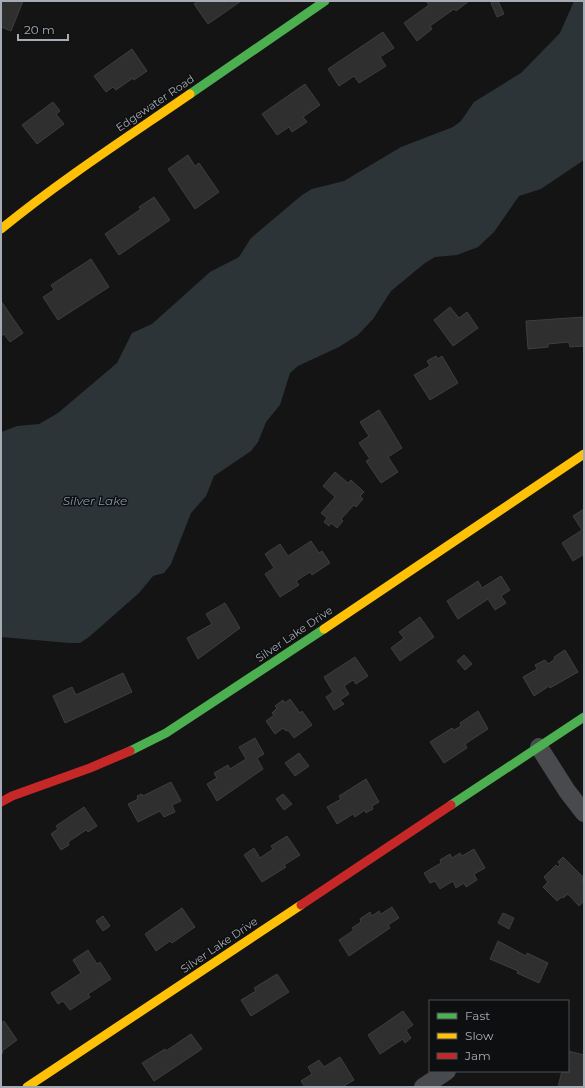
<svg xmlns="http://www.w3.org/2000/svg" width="585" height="1088" viewBox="0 0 585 1088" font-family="Montserrat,sans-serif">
  <rect width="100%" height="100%" fill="#141414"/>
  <path fill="#2c3438" d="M574,1h10v159l-43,29 -22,7 -25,36 -16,15 -21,8 -22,2 -10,6 -34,28 -18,28 -15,16 -19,12 -41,19 -8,7 -10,32 -14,17 -8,20 -7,9 -37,25 -8,20 -15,17 -20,51 -7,9 -11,3 -14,17 -50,44 -9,6h-11l-68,-6v-205l16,-6 22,-2 19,-11 59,-50 15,-30 20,-9 58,-52 29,-15 12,-19 51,-43 10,-6 32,-8 57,-34 52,-20 8,-6 13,-19 47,-29 39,-40z"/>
  <path fill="#2f2f30" stroke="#3d3e40" d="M1,1h22l-12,30 -10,-4z
    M198,1h43l-33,23 -14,-20z
    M426,1h43l-13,10 -2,-2 -24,17 2,3 -15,12 -13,-18 25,-18z
    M496,1h2l6,13 -7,3 -6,-14z
    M383,32l11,16 -14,9 6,9 -27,17 -5,-7 -15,10 -11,-17z
    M132,49l15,22 -13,9 -1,-2 -17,12 -3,-3 -7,5 -12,-16z
    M305,84l15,21 -17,12 4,5 -15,10 -3,-5 -12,8 -15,-21z
    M53,102l7,9 -4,3 8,10 -27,20 -15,-19z
    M188,155l7,11 4,-3 20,29 -24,17 -27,-40z
    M154,197l16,23 -51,35 -14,-21 36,-25 -2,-2z
    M91,259l18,28 -51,33 -15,-23 11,-7 -3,-5z
    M1,301l22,32 -13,9 -6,-8 -3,2z
    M450,307l9,11 8,-6 11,16 -25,18 -19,-26z
    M584,317v29l-14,1 -1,-5 -21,2v3l-20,2 -2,-28z
    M436,356l2,3 4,-3 16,27 -28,17 -16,-25 16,-9 -3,-5z
    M379,410l23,38 -14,9 10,15 -17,11 -15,-22 4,-2 -11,-16 10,-7 -9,-14z
    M335,472l13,11 3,-3 13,12 -4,4 3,3 -7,8 -2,-2 -13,14 2,2 -6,7 -6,-5 -2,3 -5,-4 3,-4 -6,-5 14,-16 -12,-11z
    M584,509v45l-11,7 -11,-18 20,-13 -9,-14z
    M311,541l8,12 3,-2 8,12 -18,12 -2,-3 -14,9 3,4 -19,12 -15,-23 9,-6 -9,-14 15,-10 8,12z
    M501,576l9,14 -9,6 5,7 -11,7 -7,-11 -30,20 -11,-18 31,-20 4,7z
    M225,603l15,25 -42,31 -11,-21 25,-14 -6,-10z
    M420,617l14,20 -34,24 -9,-13 13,-10 -5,-6z
    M565,650l13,22 -28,16 -1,-2 -15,10 -11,-19 14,-8 -2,-4 10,-5 3,4 7,-5 -1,-2z
    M464,655l8,9 -7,6 -8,-9z
    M355,657l13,19 -12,8 -3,-4 -9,6 5,8 -9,6 4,4 -10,6 -8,-13 7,-5 -9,-15z
    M123,673l9,19 -67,31 -12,-27 19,-9 4,8z
    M290,699l10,14 2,-2 10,14 -18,13 -6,-8 -2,1 -3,-3 -8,6 -9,-13 8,-6 -2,-2 5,-5 -2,-2 8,-6 2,3z
    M478,711l10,18 -23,15 2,4 -23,15 -14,-21 22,-14 2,2 7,-4 -1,-3z
    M255,738l9,16 -7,4 6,11 -46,32 -10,-17 10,-6 -3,-5 14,-8 2,4 16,-10 -7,-12z
    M299,753l10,13 -14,10 -10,-13z
    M366,779l13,23 -7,4 1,3 -7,4 -1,-3 -10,7 -2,-3 -16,10 -10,-17 14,-8 -2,-3z
    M171,782l10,19 -9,4 3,7 -11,5 -4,-6 -22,11 -10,-18 10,-5 -1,-3 5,-2 1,2z
    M283,794l9,10 -8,6 -8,-11z
    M84,807l13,19 -9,6 -2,-2 -18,12 1,3 -8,5 -10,-16 7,-5 -2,-3z
    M287,836l13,19 -16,10 2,2 -24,15 -18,-27 10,-7 6,10 13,-9 -2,-3z
    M474,849l11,19 -11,6 3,6 -11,7 -2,-4 -8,5 -3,-7 -13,8 -5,-8 -5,2 -6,-10 17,-10 -1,-3 10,-6 2,4 8,-5 2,3z
    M563,857l21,21 -2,2 2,2v19l-5,5 -11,-12 -5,4 -1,-1 -5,4 -14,-14 5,-5 -4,-5 12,-12 2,2 2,-2 -2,-3z
    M392,907l7,11 -11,7 2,3 -41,28 -10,-16 15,-10 -2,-2 9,-6 -1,-3 10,-7 2,4 7,-5 2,3z
    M182,908l13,19 -23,16 -2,-2 -14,10 -11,-17z
    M503,913l11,5 -5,11 -11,-6z
    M103,916l7,10 -7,5 -7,-10z
    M498,941l28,15 1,-3 21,10 -9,20 -22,-10 1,-2 -28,-12z
    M88,950l9,14 3,-2 11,17 -23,15 2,3 -20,13 -7,-9 -5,3 -7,-11 30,-20 -8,-13z
    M277,974l12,18 -38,24 -10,-16 15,-9 -2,-3z
    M403,1011l10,14 -7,5 5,8 -6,5 -2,-4 -23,15 -12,-19z
    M4,1021l13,19 -15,11 1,2 -2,1v-31z
    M191,1034l11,15 -48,32 -12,-18 23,-14 1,2z
    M568,1051l16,4v32h-26l4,-16h6z
    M340,1057l14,23 -12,7h-37l-4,-6 11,-7 -4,-7 11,-7 5,7z"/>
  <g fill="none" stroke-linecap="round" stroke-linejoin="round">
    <path stroke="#484a4d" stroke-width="18" d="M539,747l28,44 17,22
      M423,1087l24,-16"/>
    <path stroke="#4caf50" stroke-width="9" d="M190,94l135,-93
      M130,751l36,-18 158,-104
      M451,805l133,-88"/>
    <path stroke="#ffc107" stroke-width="9" d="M1,229c60,-49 125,-91 189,-135
      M324,629l260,-175
      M27,1087l274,-182"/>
    <path stroke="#c62828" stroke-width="9" d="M1,802l11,-6 78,-28 40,-17
      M301,905l150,-100"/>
  </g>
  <g text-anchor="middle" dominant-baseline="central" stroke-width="3" stroke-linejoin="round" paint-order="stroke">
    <g font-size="11" fill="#a6acb4" stroke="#0e0f10">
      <text transform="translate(155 103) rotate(-34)">Edgewater Road</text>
      <text transform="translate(294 634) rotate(-34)">Silver Lake Drive</text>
      <text transform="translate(219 945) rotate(-34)">Silver Lake Drive</text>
    </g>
    <g font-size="12" font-style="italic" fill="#819bac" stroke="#0e0f10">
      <text x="95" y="500">Silver Lake</text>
    </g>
  </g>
  <rect width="585" height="1088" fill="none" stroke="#a6acb4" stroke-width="4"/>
  <rect x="429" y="1000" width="140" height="72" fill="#0e0f10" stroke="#4b4e52"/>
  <rect x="437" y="1013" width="20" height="6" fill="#4caf50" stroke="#4b4e52"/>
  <text x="465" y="1020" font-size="12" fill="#a6acb4">Fast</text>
  <rect x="437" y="1033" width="20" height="6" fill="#ffc107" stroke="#4b4e52"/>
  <text x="465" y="1040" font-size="12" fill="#a6acb4">Slow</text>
  <rect x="437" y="1053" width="20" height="6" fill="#c62828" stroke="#4b4e52"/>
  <text x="465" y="1060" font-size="12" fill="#a6acb4">Jam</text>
  <path d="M18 34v6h50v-6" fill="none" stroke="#a6acb4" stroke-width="2"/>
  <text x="24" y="34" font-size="12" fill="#a6acb4" stroke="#0e0f10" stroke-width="3" paint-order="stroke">20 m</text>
</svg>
